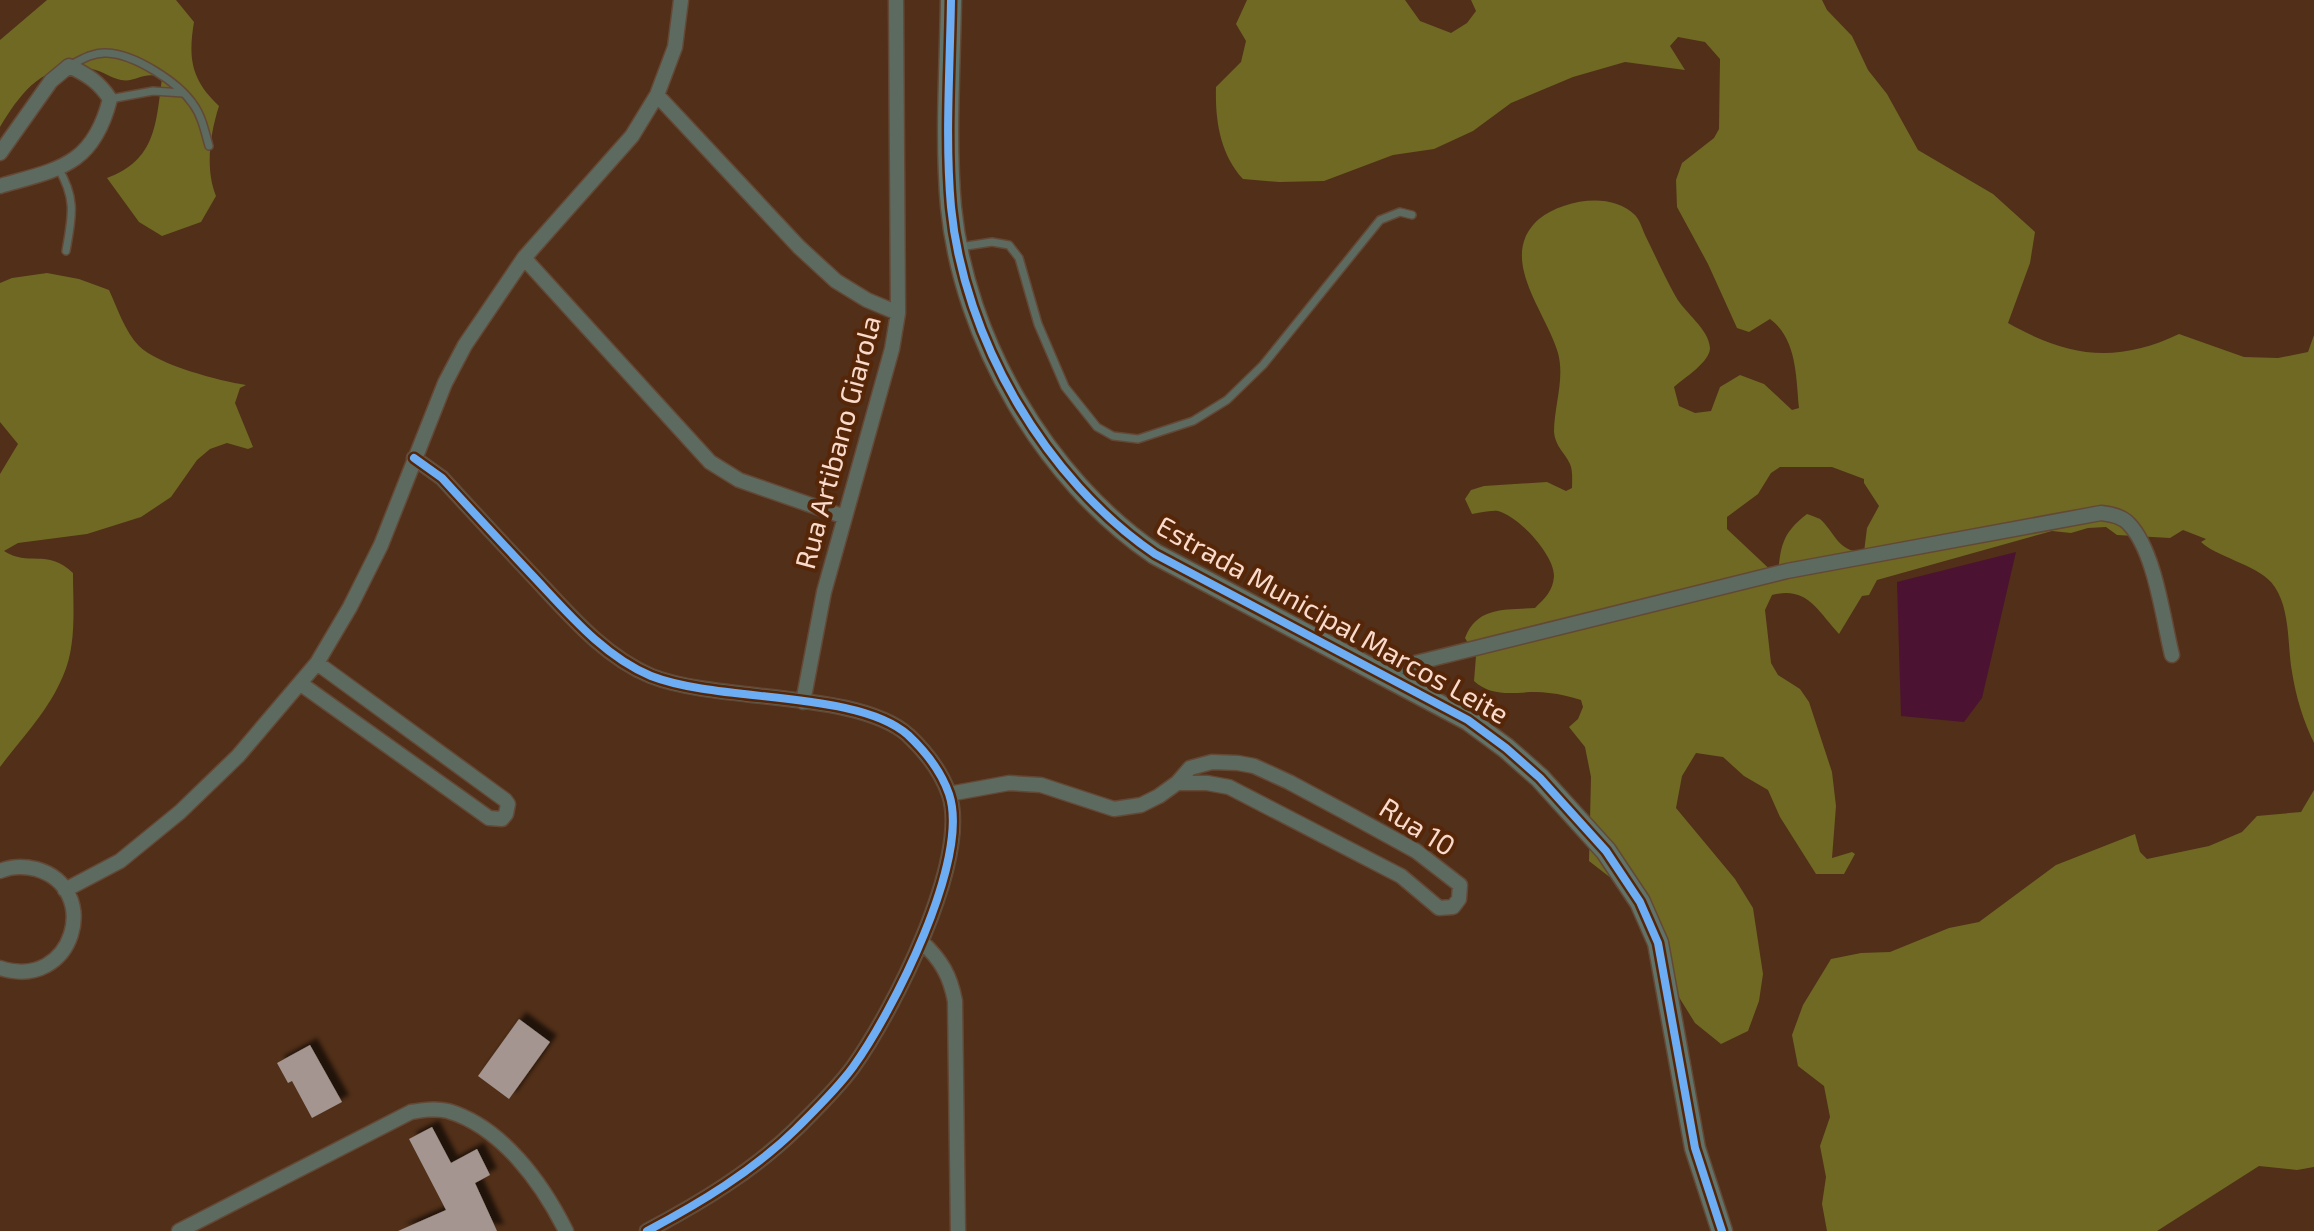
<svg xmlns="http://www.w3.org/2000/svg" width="2314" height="1231" viewBox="0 0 2314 1231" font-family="'Exo 2',sans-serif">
  <defs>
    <filter id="shadow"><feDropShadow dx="7" dy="-7" stdDeviation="2" flood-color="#0009"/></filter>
  </defs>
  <rect width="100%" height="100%" fill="#512f18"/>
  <path fill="#6f6924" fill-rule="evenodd" d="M47,0h129l18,22c-6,36 -3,58 25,84 -9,28 -14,63 -3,90l-15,26 -39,14 -23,-14 -32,-44c49,-18 49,-54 55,-100 -17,-8 -26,5 -41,2 -10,-2 -19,-9 -29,-11 -46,-9 -70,21 -92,58v-87z
    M1247,0h158l15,21 31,12 16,-10 9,-12 -5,-11h351l5,10 25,26 16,34 19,24 31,56 75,44 42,38 -5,31 -22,60c60,34 108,41 171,11l65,23 34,1 30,-6 6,-17v408c-11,-23 -18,-46 -22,-71 -5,-28 -1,-67 -21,-90 -15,-17 -56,-26 -70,-40l5,-3 -23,-9 -13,8 -53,-3 -11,-8 -18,1 -17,5 -19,-2 -175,49 -8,15 -7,1 -23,38c-22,-24 -32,-48 -67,-39l-7,15 6,53 7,12 22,14 9,13 23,70 4,34 -4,52 20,-6 3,2 -11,20h-28l-36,-57 -12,-27 -24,-14 -21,-19 -27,-4 -14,23 -6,32 59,71 18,29 10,66 -4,27 -11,30 -27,13 -26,-21 -18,-29 -19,-58 -42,-54 -27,-21 2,-84 -6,-30 -16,-20 9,-8 5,-12 -2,-7c-10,-3 -21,-6 -32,-7 -27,-4 -53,8 -75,-12l2,-25 -11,-18c12,-32 41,-28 70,-30 10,-10 18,-17 19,-32 0,-22 -36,-60 -56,-65 -8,-1 -18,2 -26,3l-7,-15 6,-9 13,-4 63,-4 19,9 6,-3c0,-7 1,-17 -2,-24 -5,-11 -15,-18 -16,-32 0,-26 11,-53 4,-79 -12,-42 -62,-96 -19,-134 24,-19 72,-28 96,-4 5,5 8,16 11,22 10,20 19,41 30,60 9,16 33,32 34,51 0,14 -26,30 -36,39l5,19 16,7 16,-2 9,-24 20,-12 24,9 28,26 7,-2c-3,-31 -2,-69 -29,-89l-21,13 -12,-4 -29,-64 -31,-57 -1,-27 6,-17 32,-25 5,-9 1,-70 -15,-17 -27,-5 -8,9 15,24 -60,-8 -52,15 -62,26 -38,28 -39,18 -41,6 -69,26 -45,1 -36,-3c-23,-25 -28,-59 -27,-92l25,-25 5,-21 -10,-17zM1780,467h52l32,12v4l15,23 -12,22 -3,24c-26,1 -30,-21 -44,-33 -2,-1 -10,-4 -13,-5 -25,19 -27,33 -29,63l-51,-48v-12l31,-23 13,-21z
    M47,273l32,6 30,11c8,17 16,42 30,56 19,19 81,35 107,39l-6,3 -5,15 18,44 -5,2 -21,-6 -17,6 -13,11 -26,37 -30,20 -54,17 -69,9 -14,8c24,16 43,-3 69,22 0,33 4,72 -10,103 -14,34 -41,62 -63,91v-293l18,-30 -18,-22v-139l12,-5z
    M2314,790v377l-17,3 -38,-4 -102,65h-330l-5,-27 4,-27 -6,-31 10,-29 -6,-31 -26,-20 -6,-31 11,-30 28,-46 30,-6 29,-1 59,-24 30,-6 77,-57 79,-31 5,18 7,7 62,-13 33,-14 15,-16 44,-4z"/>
  <path fill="#4b1331" d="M2016,552l-34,146 -18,24 -63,-6 -4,-134z"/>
  <path fill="#a49590" filter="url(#shadow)" d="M519,1019l31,23 -41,57 -31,-23z
    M310,1045l32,57 -30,16 -20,-37 -4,2 -11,-20z
    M432,1127l19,36 26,-14 13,26 -15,8 22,48h-99l48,-21 -37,-71z"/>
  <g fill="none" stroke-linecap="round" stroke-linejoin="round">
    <g stroke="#644836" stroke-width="10">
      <path id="lane" d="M71,65c11,-6 23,-13 36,-12 27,1 71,29 86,51 9,12 12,28 16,42
        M110,99l43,-8 30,2
        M58,168c19,31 14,49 8,83
        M960,247l32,-5 17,3 10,13 19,66 27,63 32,40 16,9 25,3 55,-18 34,-21 36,-35 117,-145 20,-8 12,3"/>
    </g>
    <g stroke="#644836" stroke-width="17">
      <path id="street" d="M657,95l142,152 37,34 31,19 31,13
        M0,153l51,-72 18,-15c19,9 30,16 41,33 -17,67 -51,70 -110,87
        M524,258l186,204 29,18 106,37
        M414,458l28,20c30,33 60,65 90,97 35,37 71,81 119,101 69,27 206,14 257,59 17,16 33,36 41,59 22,65 -57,219 -96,273 -16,22 -38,43 -57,62 -43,42 -96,74 -149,102
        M1379,672l408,-101 314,-58c10,1 21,3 28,11 26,27 34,95 43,131
        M301,684l188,134 13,1 4,-5 2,-10 -3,-4 -188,-137
        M803,702l21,-110 68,-243 6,-36 -2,-313
        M949,794l60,-11 32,2 73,24 27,-4 18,-9 18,-13 13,-15 22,-6 26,1 16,3 35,16 56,30 71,39 44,34 -1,14 -6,8 -14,1 -38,-32 -172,-89 -22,-4h-30
        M0,871c12,-5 24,-5 36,-2 67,19 38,123 -36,99
        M65,890l55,-29 60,-49 58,-56 79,-93 33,-56 31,-62 64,-162 20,-38 59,-87 108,-122 25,-41 18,-48 6,-47
        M922,942c19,18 28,33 33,59l3,230
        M179,1231l232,-119c12,-2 24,-4 37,-1 54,16 94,72 118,120"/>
    </g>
    <g stroke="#644836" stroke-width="23">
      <path id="secondary" d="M951,0c-1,68 -6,139 0,207 13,132 94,272 204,347l313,166 38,28 34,30 66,73 34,51 18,41 37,205 27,83"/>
    </g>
    <use href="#lane" stroke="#5d6a60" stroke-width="7"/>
    <use href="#street" stroke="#5d6a60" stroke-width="14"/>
    <use href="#secondary" stroke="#617368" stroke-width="20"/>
    <g stroke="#562608" stroke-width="13">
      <path id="cycleway" d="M951,0c-1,68 -6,139 0,207 13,132 94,272 204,347l313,166 38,28 34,30 66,73 34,51 18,41 37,205 27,83
        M414,458l28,20c30,33 60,65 90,97 35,37 71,81 119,101 69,27 206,14 257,59 17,16 33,36 41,59 22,65 -57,219 -96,273 -16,22 -38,43 -57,62 -43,42 -96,74 -149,102"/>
    </g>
    <use href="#cycleway" stroke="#6dadf4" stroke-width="8"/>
  </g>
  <g text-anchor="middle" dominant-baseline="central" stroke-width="8" stroke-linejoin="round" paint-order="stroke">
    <g font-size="28" fill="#fadacb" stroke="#562608">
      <text transform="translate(837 442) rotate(-75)">Rua Artibano Giarola</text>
      <text transform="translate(1333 619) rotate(29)">Estrada Municipal Marcos Leite</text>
      <text transform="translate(1418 826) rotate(32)">Rua 10</text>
    </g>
  </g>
</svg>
